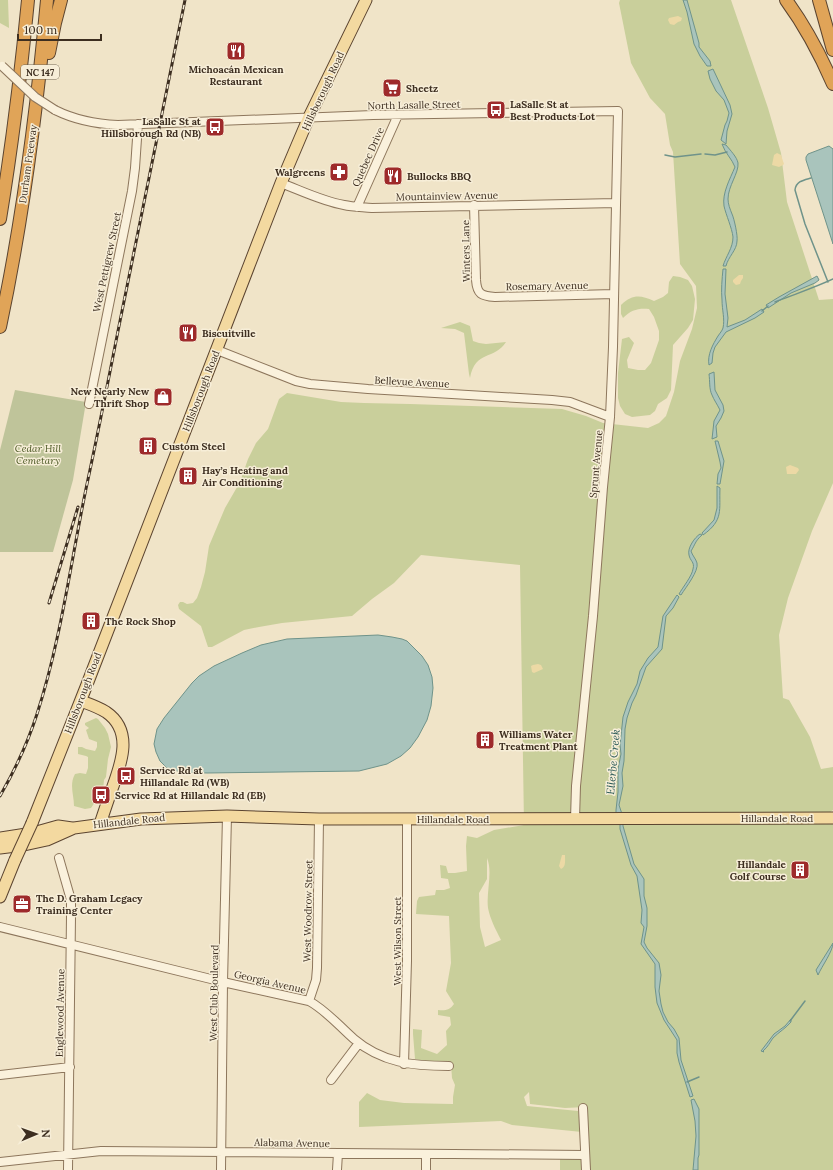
<svg xmlns="http://www.w3.org/2000/svg" width="833" height="1170" viewBox="0 0 833 1170" font-family="Lora,serif">
  <rect width="100%" height="100%" fill="#f0e4c8"/>
  <path fill="#c9cf9b" fill-rule="evenodd" d="M0,0h8l1,28 -9,-5z
    M620,0h111l37,108 13,45 6,49 32,98 14,-1v184l-21,48 -24,67 -9,37 4,63 6,2 21,37 11,32 12,-2v43l-10,7 10,3v350h-245l-2,-63 -21,1 -35,-4 -1,-12 -5,5 3,9 51,5 4,21 -70,-7 -11,-4 -142,6v-25l8,-9 13,7 24,3 49,1v-7l2,-12 -3,-7 -1,-14 -19,-1 -17,-4 -2,-25v-5l9,1 -1,18 16,6 10,-9 -1,-14 5,-6 -1,-8 -12,-2v-5c7,1 12,0 16,-6l-8,-13 5,-28 -2,-47 -33,-2 1,-13 2,-4 16,-2 1,-5h8l6,-2 -2,-9 -7,-1 -1,-13 6,1 2,7h7l12,-2 -1,-25 1,-10 10,2 17,-8 30,-5 -4,-260 -99,-10 -27,28 -22,16 -20,17 -70,7 -23,4 -15,3 -32,17h-4l-7,-21 -22,-17 -1,-4 2,-3h3l4,2 6,-1 4,-5 4,-11 4,-15 4,-26 16,-38 15,-26 8,-23 8,-16 12,-14 11,-30 8,-6 54,9 23,1 46,1 152,5 24,7 17,7 45,5 11,-5 7,-7 8,-24 6,-31 12,-32 5,-21 -1,-22 -16,-22 -7,-112 -3,-7 -5,-31 -15,-16 -19,-35 -12,-60zM487,858c6,14 -1,34 1,50 2,11 8,22 13,32l-16,7 -5,-20 -1,-34 8,-14z
    M673,276l7,1 8,3 4,6 3,13 -2,21 -5,8 -15,17 -2,45 -4,8 -9,6 -3,7 -5,4 -18,2 -7,-3 -5,-8 -2,-8v-25l4,-34 7,-2 5,6 -7,17 1,8 10,2h7l6,-7 8,-23v-9l-5,-14 -5,-8c-11,-1 -18,1 -26,9l-2,-4v-9c12,-11 19,-10 33,-4l9,-4 5,-4 1,-11z
    M460,322l10,4 3,15 6,2 7,1 20,-2c-11,18 -31,8 -36,36l-1,-4 -5,-41 -9,-4 -14,-1z
    M96,718l2,1 7,9 3,6 3,13 -3,12 -2,18 -2,3 -1,10 -12,18 -6,1 -11,-3c0,-11 -5,-21 1,-32l5,-1 6,1 2,-6v-11l-2,-1 -8,-2v-7h4l4,2 9,2 2,-4v-5l-8,-3 -3,-9 3,-2 -4,-3v-2z
    M560,1159h23v11h-23z"/>
  <path fill="#ecd9a5" d="M678,16l4,2 -1,3 -3,1 -4,3 -4,-1 -2,-4 1,-2z
    M777,153l4,2 3,9 -1,1 -4,2 -7,-2 2,-10z
    M739,275h4v3l-2,3 -1,3 -4,1 -3,-3v-2z
    M790,465l8,3 1,2 -3,4h-9l-1,-7z
    M538,664l3,1 2,4 -9,4 -2,-1 -1,-6 2,-1z
    M562,855h3c0,6 1,12 -4,14l-2,-3z"/>
  <path fill="#bfc49a" d="M15,390l71,12 -13,78 -20,72h-53v-102z"/>
  <path fill="#a9c4bc" stroke="#6f938a" d="M683,0h4l12,43v4l11,14 1,5h-4l-7,-10 -6,-12 -7,-32z
    M713,69l17,36 2,9 -5,17 -1,13 -5,-4 4,-15 2,-4 2,-8 -5,-13 -8,-9 -6,-12 -2,-8z
    M722,144l4,1c4,5 11,12 12,18 1,10 -10,23 -10,36 0,5 2,10 4,15 2,4 6,22 5,27 0,9 -9,16 -11,25h-3c3,-10 10,-18 10,-29 -1,-9 -7,-22 -9,-31 -2,-13 6,-27 11,-39 -3,-8 -10,-14 -13,-23z
    M829,146l4,3v95l-27,-84v-3l2,-3z
    M723,269h3l-1,25 3,24 -1,9 18,-7 17,-11 2,3 -9,6 -29,14 -11,15 -2,6 -1,10 -3,2c-2,-10 4,-21 9,-29 2,-3 4,-5 5,-8 2,-9 -1,-18 -1,-28 -1,-10 0,-21 1,-31z
    M817,276l2,4 -4,3 -24,10 -23,15 -2,-3 13,-8z
    M714,372l1,18 8,15 1,6 -3,7 -5,8 1,11 -5,2 2,-18 6,-11c-3,-6 -6,-10 -8,-15 -3,-6 -2,-14 -3,-21z
    M715,441h3l6,20 -4,23h-3l1,-10 3,-6 -1,-6z
    M717,486l3,2c-1,22 4,32 -17,47l-1,-2 12,-13 3,-12z
    M700,534l2,1c-7,6 -7,10 -11,16 1,4 5,8 6,12 2,8 -11,24 -16,32l-2,-1c4,-7 13,-18 14,-25 2,-7 -3,-8 -4,-14 -2,-7 6,-18 11,-21z
    M677,595l2,2 -6,11 -7,8 -4,33 -16,18 -10,28 -4,8 -5,15 -2,11 -1,32 -2,12 1,13 -4,19 3,9h-6v-4l2,-18v-23l3,-15 -1,-9 3,-28 5,-15 9,-18 3,-13 8,-13 10,-11 5,-31z
    M378,635l14,2 10,2 5,2 15,15 6,9 4,12 1,11 -2,18 -4,14 -9,17 -8,11 -9,8 -14,8 -28,7 -152,2 -26,-1 -14,-4 -7,-7 -4,-9 -2,-8 3,-15 7,-11 28,-35 7,-7 15,-10 28,-13 19,-8 26,-6z
    M620,824h3v2l11,38 10,15v17l3,12v18l-3,16 3,6 12,15 2,12 -2,16 2,13 2,8 5,10 6,7 5,9 2,22 12,36 -3,1 -11,-35 -2,-9v-13l-13,-20 -7,-17 -2,-16v-23l-14,-20 3,-17 -3,-4 1,-13 -5,-34 -6,-11 -11,-36z
    M833,943c0,8 -11,23 -15,32l-2,-5z
    M791,1019v3c-5,6 -12,10 -18,16 -3,4 -5,9 -10,13l1,1 -3,-1 13,-17 11,-8z
    M694,1099l5,10v46l-1,3v12h-5l3,-34 -1,-15 -4,-21z"/>
  <g fill="none" stroke-linecap="round" stroke-linejoin="round">
    <path stroke="#6f938a" stroke-width="1.5" d="M705,154l10,1 12,-3
      M665,155l10,2 26,-3
      M811,178c-7,2 -15,3 -16,12l10,34 23,58
      M775,302c20,-8 39,-14 58,-23
      M762,311l6,-5
      M790,1021l15,-20
      M687,1082l12,-5"/>
    <g stroke="#8d765c" stroke-width="10">
      <path id="minor" d="M55,110c20,10 41,14 63,15l255,-10 245,-4 -5,236 -3,70 -7,70 -10,129 -17,170 -1,33
        M281,183c21,8 41,18 63,22 9,2 19,2 28,3l244,-5
        M474,205l2,75c1,14 5,16 19,17l119,-3
        M357,207l41,-92
        M217,350l79,31 14,3 58,5 184,11 18,2 40,15
        M89,404l43,-213 3,-23 3,-44
        M59,858l12,42v16l-3,254
        M0,927l223,55 86,19c18,10 30,25 45,38 28,24 60,27 95,27
        M309,1001l7,-21 1,-12 2,-149
        M404,1064l3,-103v-142
        M0,1075l70,-8
        M331,1080l28,-37
        M583,1108l3,62
        M0,1162l101,-11 484,4
        M221,1170l2,-188 4,-166
        M337,1170l1,-17
        M426,1170v-16"/>
    </g>
    <g stroke="#5b4430" stroke-width="13">
      <path id="major" d="M81,701c8,3 17,6 25,11 28,19 15,52 6,77 -4,11 -8,23 -12,35
        M32,823l54,-136 195,-504 28,-66 57,-117
        M0,838l33,-5 25,-7 14,2
        M0,848l24,-3 23,-5 27,-12 67,-9 86,-3 92,3 514,-1
        M0,897l15,-37"/>
    </g>
    <g stroke="#5b4430" stroke-width="14">
      <path id="highway" d="M786,0c19,26 34,54 47,84
        M819,0l14,50
        M49,53l6,-30 6,-23
        M0,219c12,-73 21,-146 28,-219
        M0,327c23,-108 37,-218 47,-327"/>
    </g>
    <use href="#minor" stroke="#faf1dc" stroke-width="8"/>
    <use href="#major" stroke="#f3d9a0" stroke-width="11"/>
    <use href="#highway" stroke="#e0a458" stroke-width="12"/>
    <g stroke="#3d2e20" stroke-width="3">
      <path id="rail" d="M49,603l29,-96
        M0,796c15,-26 28,-54 37,-82 24,-74 34,-154 50,-230 11,-51 21,-102 31,-153 22,-110 45,-221 67,-331"/>
    </g>
    <use href="#rail" stroke="#f7eed8" stroke-width="1.5" stroke-dasharray="4.5" stroke-linecap="butt"/>
    <g stroke="#8d765c" stroke-width="10" stroke-linecap="butt">
      <path id="minor-bridge" d="M2,66l33,31 20,13"/>
    </g>
    <g stroke="#5b4430" stroke-width="13" stroke-linecap="butt">
      <path id="major-bridge" d="M15,860l17,-37"/>
    </g>
    <use href="#minor-bridge" stroke="#faf1dc" stroke-width="8"/>
    <use href="#major-bridge" stroke="#f3d9a0" stroke-width="11"/>
  </g>
  <defs>
    <g id="restaurant-square" transform="scale(1)"><rect x="-9" y="-9" width="18" height="18" rx="4" fill="#9e2a2b" stroke="#f7eed8"/><path d="M-5-6h1v4h1v-4h1v4h1v-4h1v5L-1.5 .5V6h-2V.5L-5-1ZM5-6V6H3V1.5H1.5Q1.5-4 5-6Z" fill="#fff"/></g>
    <g id="supermarket-square" transform="scale(1)"><rect x="-9" y="-9" width="18" height="18" rx="4" fill="#9e2a2b" stroke="#f7eed8"/><path d="M-6-5.5h2.5l.6 2H6L4.5 2H-2.5L-4.4-4H-6ZM-1.5 3.2a1.3 1.3 0 1 0 .1 0ZM3 3.2a1.3 1.3 0 1 0 .1 0Z" fill="#fff"/></g>
    <g id="bus-square" transform="scale(1)"><rect x="-9" y="-9" width="18" height="18" rx="4" fill="#9e2a2b" stroke="#f7eed8"/><path d="M-5-6H5V4H4V6H2V4H-2V6H-4V4H-5ZM-3.5-4V0h7V-4ZM-3.5 1.2v1.5H-2V1.2ZM2 1.2v1.5H3.5V1.2Z" fill="#fff"/></g>
    <g id="pharmacy-square" transform="scale(1)"><rect x="-9" y="-9" width="18" height="18" rx="4" fill="#9e2a2b" stroke="#f7eed8"/><path d="M-2-6h4v4h4v4h-4v4h-4v-4h-4v-4h4Z" fill="#fff"/></g>
    <g id="shop-square" transform="scale(1)"><rect x="-9" y="-9" width="18" height="18" rx="4" fill="#9e2a2b" stroke="#f7eed8"/><path d="M-5-2.5h2.3a2.7 3.5 0 0 1 5.4 0H5L5.5 6h-11ZM-1.5-2.5h3a1.5 2.3 0 0 0-3 0Z" fill="#fff"/></g>
    <g id="building-square" transform="scale(1)"><rect x="-9" y="-9" width="18" height="18" rx="4" fill="#9e2a2b" stroke="#f7eed8"/><path d="M-4-6H4V6H1V3H-1V6H-4ZM-2.5-4.3h1.7v1.8h-1.7ZM.8-4.3h1.7v1.8H.8ZM-2.5-1h1.7V.8h-1.7ZM.8-1h1.7V.8H.8Z" fill="#fff"/></g>
    <g id="office-square" transform="scale(1)"><rect x="-9" y="-9" width="18" height="18" rx="4" fill="#9e2a2b" stroke="#f7eed8"/><path d="M-6-3h4V-5.5h4V-3h4V5H-6ZM-1-4.5V-3h2v-1.5ZM-6 0V1H6V0Z" fill="#fff"/></g>
  </defs>
  <g fill-rule="evenodd">
    <use href="#restaurant-square" x="236" y="51"/>
    <use href="#supermarket-square" x="392" y="88"/>
    <use href="#bus-square" x="496" y="110"/>
    <use href="#bus-square" x="215" y="127"/>
    <use href="#pharmacy-square" x="339" y="172"/>
    <use href="#restaurant-square" x="393" y="176"/>
    <use href="#restaurant-square" x="188" y="333"/>
    <use href="#shop-square" x="163" y="397"/>
    <use href="#building-square" x="148" y="446"/>
    <use href="#building-square" x="188" y="476"/>
    <use href="#building-square" x="91" y="621"/>
    <use href="#building-square" x="485" y="740"/>
    <use href="#bus-square" x="126" y="776"/>
    <use href="#bus-square" x="101" y="795"/>
    <use href="#building-square" x="800" y="870"/>
    <use href="#office-square" x="22" y="904"/>
  </g>
  <g text-anchor="middle" dominant-baseline="central" stroke-width="3" stroke-linejoin="round" paint-order="stroke">
    <rect fill="#f7eed8" stroke="#756857" stroke-width="1" x="21" y="65" width="38" height="14" rx="3"/>
    <g font-size="9" font-weight="bold" fill="#3d2e20">
      <text x="40" y="72">NC 147</text>
    </g>
    <g font-size="10" font-weight="bold" fill="#3d2e20" stroke="#f7eed8" text-anchor="start">
      <text x="236" y="69" text-anchor="middle">Michoacán Mexican<tspan x="236" dy="12">Restaurant</tspan></text>
      <text x="406" y="88">Sheetz</text>
      <text x="510" y="104">LaSalle St at<tspan x="510" dy="12">Best Products Lot</tspan></text>
      <text x="201" y="121" text-anchor="end">LaSalle St at<tspan x="201" dy="12">Hillsborough Rd (NB)</tspan></text>
      <text x="325" y="172" text-anchor="end">Walgreens</text>
      <text x="407" y="176">Bullocks BBQ</text>
      <text x="202" y="333">Biscuitville</text>
      <text x="149" y="391" text-anchor="end">New Nearly New<tspan x="149" dy="12">Thrift Shop</tspan></text>
      <text x="162" y="446">Custom Steel</text>
      <text x="202" y="470">Hay’s Heating and<tspan x="202" dy="12">Air Conditioning</tspan></text>
      <text x="105" y="621">The Rock Shop</text>
      <text x="499" y="734">Williams Water<tspan x="499" dy="12">Treatment Plant</tspan></text>
      <text x="140" y="770">Service Rd at<tspan x="140" dy="12">Hillandale Rd (WB)</tspan></text>
      <text x="115" y="795">Service Rd at Hillandale Rd (EB)</text>
      <text x="786" y="864" text-anchor="end">Hillandale<tspan x="786" dy="12">Golf Course</tspan></text>
      <text x="36" y="898">The D. Graham Legacy<tspan x="36" dy="12">Training Center</tspan></text>
    </g>
    <g font-size="10" fill="#3d2e20" stroke="#f7eed8">
      <text transform="translate(323 91) rotate(-65)">Hillsborough Road</text>
      <text transform="translate(414 105) rotate(-1)">North Lasalle Street</text>
      <text transform="translate(368 157) rotate(-66)">Quebec Drive</text>
      <text transform="translate(28 164) rotate(-82)">Durham Freeway</text>
      <text transform="translate(447 196) rotate(-1)">Mountainview Avenue</text>
      <text transform="translate(466 251) rotate(-91)">Winters Lane</text>
      <text transform="translate(107 262) rotate(-78)">West Pettigrew Street</text>
      <text transform="translate(547 286) rotate(-1)">Rosemary Avenue</text>
      <text transform="translate(412 382) rotate(3)">Bellevue Avenue</text>
      <text transform="translate(201 391) rotate(-69)">Hillsborough Road</text>
      <text transform="translate(596 464) rotate(-85)">Sprunt Avenue</text>
      <text transform="translate(83 693) rotate(-69)">Hillsborough Road</text>
      <text x="777" y="818">Hillandale Road</text>
      <text x="453" y="819">Hillandale Road</text>
      <text transform="translate(129 821) rotate(-6)">Hillandale Road</text>
      <text transform="translate(308 911) rotate(-89)">West Woodrow Street</text>
      <text transform="translate(397 941) rotate(-90)">West Wilson Street</text>
      <text transform="translate(270 982) rotate(13)">Georgia Avenue</text>
      <text transform="translate(214 993) rotate(-89)">West Club Boulevard</text>
      <text transform="translate(60 1013) rotate(-89)">Englewood Avenue</text>
      <text transform="translate(292 1143) rotate(1)">Alabama Avenue</text>
    </g>
    <g font-size="10" font-style="italic" fill="#4d5a26" stroke="#f7eed8">
      <text x="38" y="448">Cedar Hill<tspan x="38" dy="12">Cemetary</tspan></text>
    </g>
    <g font-size="11" font-style="italic" fill="#2f5d5a" stroke="#f7eed8">
      <text transform="translate(613 762) rotate(-85)">Ellerbe Creek</text>
    </g>
  </g>
  <g transform="translate(36 1134) rotate(88)" stroke="#f7eed8" stroke-width="3" paint-order="stroke">
  <path d="M0-3L7 15L0 10L-7 15Z" fill="#3d2e20"/>
  <text y="-6" font-size="11" font-weight="bold" text-anchor="middle" fill="#3d2e20">N</text>
  </g>
  <path d="M18 34v6h83v-6" fill="none" stroke="#3d2e20" stroke-width="2"/>
  <text x="24" y="34" font-size="12" fill="#3d2e20" stroke="#f7eed8" stroke-width="3" paint-order="stroke">100 m</text>
</svg>
